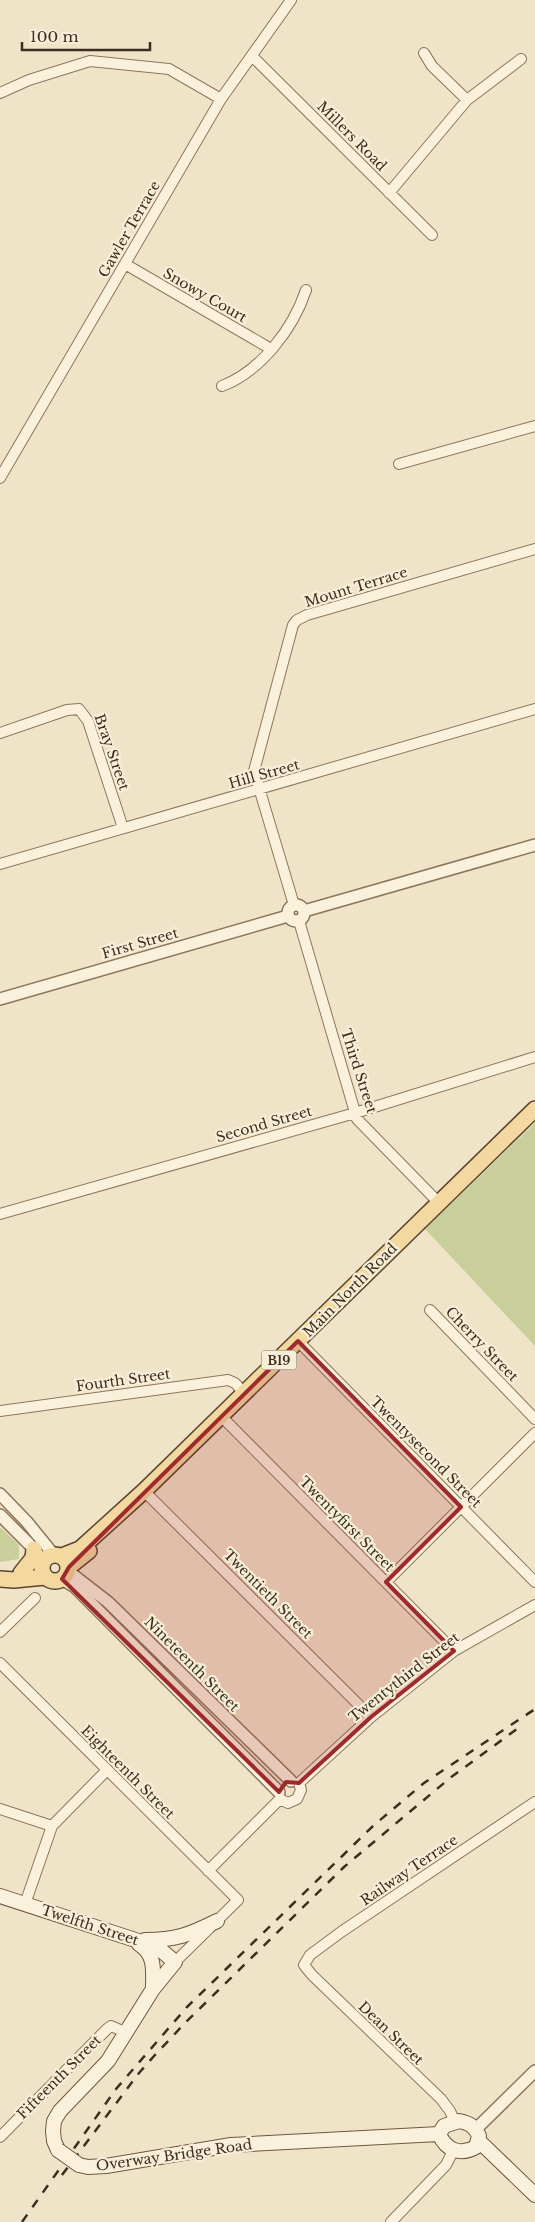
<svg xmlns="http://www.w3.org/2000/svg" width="535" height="2222" viewBox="0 0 535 2222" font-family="'Libre Baskerville',serif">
  <rect width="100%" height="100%" fill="#f0e4c8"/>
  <path fill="#c9cf9b" d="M535,1123v223l-110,-117z
    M0,1527l19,18v14l-19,3z"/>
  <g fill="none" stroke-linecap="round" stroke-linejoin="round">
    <g stroke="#8d765c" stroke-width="12">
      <path id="minor" d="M424,53l8,13 35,34
        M252,56l180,179
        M0,93l29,-13 61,-19 79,8 52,30
        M389,193l78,-93 54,-41
        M125,264l146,85
        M222,386c39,-15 71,-57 84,-96
        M399,464l136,-38
        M0,478l221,-379 70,-99
        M0,733l67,-23 12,-1 9,12 35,107
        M0,864l535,-155
        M294,905l-40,-134 39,-146 4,-5 10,-5 228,-66
        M299,921l58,198 82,84
        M0,1214l355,-101 180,-56
        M430,1310l105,109
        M298,1341l237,241
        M0,1411l228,-31 7,3 10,11
        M222,1417l232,234
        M144,1491l227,226
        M386,1582l149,-149
        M0,1632l35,-34
        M0,1663l238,237 -63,62
        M299,1783l72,-66 83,-66 81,-46
        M280,1799l8,4 9,-4 4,-9 -2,-7
        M0,1809l52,17
        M208,1871l72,-72
        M25,1904l27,-78 55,-56
        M455,2122l-5,-11 -9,-12 -129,-124 -8,-10 6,-10 31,-23 194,-130
        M0,2137l107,-108 4,-3 16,7
        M391,2222l55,-57 7,-14"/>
    </g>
    <g stroke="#8d765c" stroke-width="14">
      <path id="tertiary" d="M288 913a8 8 0 1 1 16 0a8 8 0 1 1-16 0Z
        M304,911l231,-66
        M0,999l288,-83
        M0,1494l27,28 26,32
        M0,1515l34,34 9,13
        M68,1571l40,31 183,179
        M62,1579l13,8 204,205
        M476,2129l59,-58"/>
    </g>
    <g stroke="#6f573f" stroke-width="16">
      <path id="secondary" d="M0,1896l157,51 18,15 -22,27 -45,72 -48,50 -6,10 -1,10 1,10 4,9
        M145,1940c31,0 44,-5 72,-19
        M139,1944c17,11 14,26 14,45
        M459,2121c10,2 16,5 20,15l-3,11c-16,9 -30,3 -37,-13l5,-8z
        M479,2141l56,54
        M79,2165l9,2 18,-1 125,-21 208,-11"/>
    </g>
    <g stroke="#5b4430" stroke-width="18">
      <path id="primary" d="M42 1568a13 13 0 1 1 26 0a13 13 0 1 1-26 0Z
        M62,1556l18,-7 64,-58 391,-382
        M69,1567l20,-16
        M21,1573l12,-15 1,-9
        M0,1579l14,1 31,-3"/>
    </g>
    <use href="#minor" stroke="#faf1dc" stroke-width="10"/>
    <use href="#tertiary" stroke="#faf1dc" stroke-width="11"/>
    <use href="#secondary" stroke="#faf1dc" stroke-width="14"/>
    <use href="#primary" stroke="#f3d9a0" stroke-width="15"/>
    <path stroke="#3d2e20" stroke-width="2.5" stroke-dasharray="9 9" stroke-linecap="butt" d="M62,2175l77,-102 15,-17 32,-34 158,-155 106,-89 71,-52
      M22,2222l94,-133 71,-82 186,-181 51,-43 111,-74"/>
    <g stroke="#6f573f" stroke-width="16" stroke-linecap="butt">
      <path id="secondary-bridge" d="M58,2150l21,15"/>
    </g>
    <use href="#secondary-bridge" stroke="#faf1dc" stroke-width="14"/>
  </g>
  <path fill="#9e2a2b" fill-opacity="0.2" stroke="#9e2a2b" stroke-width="4" stroke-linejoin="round" d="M298,1341l163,166 -75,75 68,69 -83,66 -72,66 -13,-1 -7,10 -217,-213 7,-12z"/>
  <g text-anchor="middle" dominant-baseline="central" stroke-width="4.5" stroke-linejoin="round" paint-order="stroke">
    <rect fill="#f7eed8" stroke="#756857" stroke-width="1" x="261.5" y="1350.5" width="35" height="19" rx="4"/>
    <g font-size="12" font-weight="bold" fill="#3d2e20">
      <text x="279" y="1360">B19</text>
    </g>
    <g font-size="14" fill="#3d2e20" stroke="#f7eed8">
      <text transform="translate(352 136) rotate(45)">Millers Road</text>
      <text transform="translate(129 229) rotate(-60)">Gawler Terrace</text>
      <text transform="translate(205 295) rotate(30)">Snowy Court</text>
      <text transform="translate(356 587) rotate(-17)">Mount Terrace</text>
      <text transform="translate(112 752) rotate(71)">Bray Street</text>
      <text transform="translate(264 774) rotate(-16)">Hill Street</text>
      <text transform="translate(140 943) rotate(-16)">First Street</text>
      <text transform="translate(359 1071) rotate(72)">Third Street</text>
      <text transform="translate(264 1124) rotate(-16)">Second Street</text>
      <text transform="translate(350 1290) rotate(-45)">Main North Road</text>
      <text transform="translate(482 1344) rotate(46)">Cherry Street</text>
      <text transform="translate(123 1380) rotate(-8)">Fourth Street</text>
      <text transform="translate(426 1452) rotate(45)">Twentysecond Street</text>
      <text transform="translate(347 1524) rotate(45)">Twentyfirst Street</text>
      <text transform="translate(268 1594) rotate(45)">Twentieth Street</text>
      <text transform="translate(192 1664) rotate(45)">Nineteenth Street</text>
      <text transform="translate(404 1677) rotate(-38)">Twentythird Street</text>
      <text transform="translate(128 1772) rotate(45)">Eighteenth Street</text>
      <text transform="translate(409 1870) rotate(-34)">Railway Terrace</text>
      <text transform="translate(90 1925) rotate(18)">Twelfth Street</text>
      <text transform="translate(391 2033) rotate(44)">Dean Street</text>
      <text transform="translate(59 2077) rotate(-45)">Fifteenth Street</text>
      <text transform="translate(174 2155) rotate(-8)">Overway Bridge Road</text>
    </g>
  </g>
  <path d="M22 42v8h128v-8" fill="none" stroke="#3d2e20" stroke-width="2.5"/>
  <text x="30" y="42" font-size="15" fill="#3d2e20" stroke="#f7eed8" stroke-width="4" paint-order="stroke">100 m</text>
</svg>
